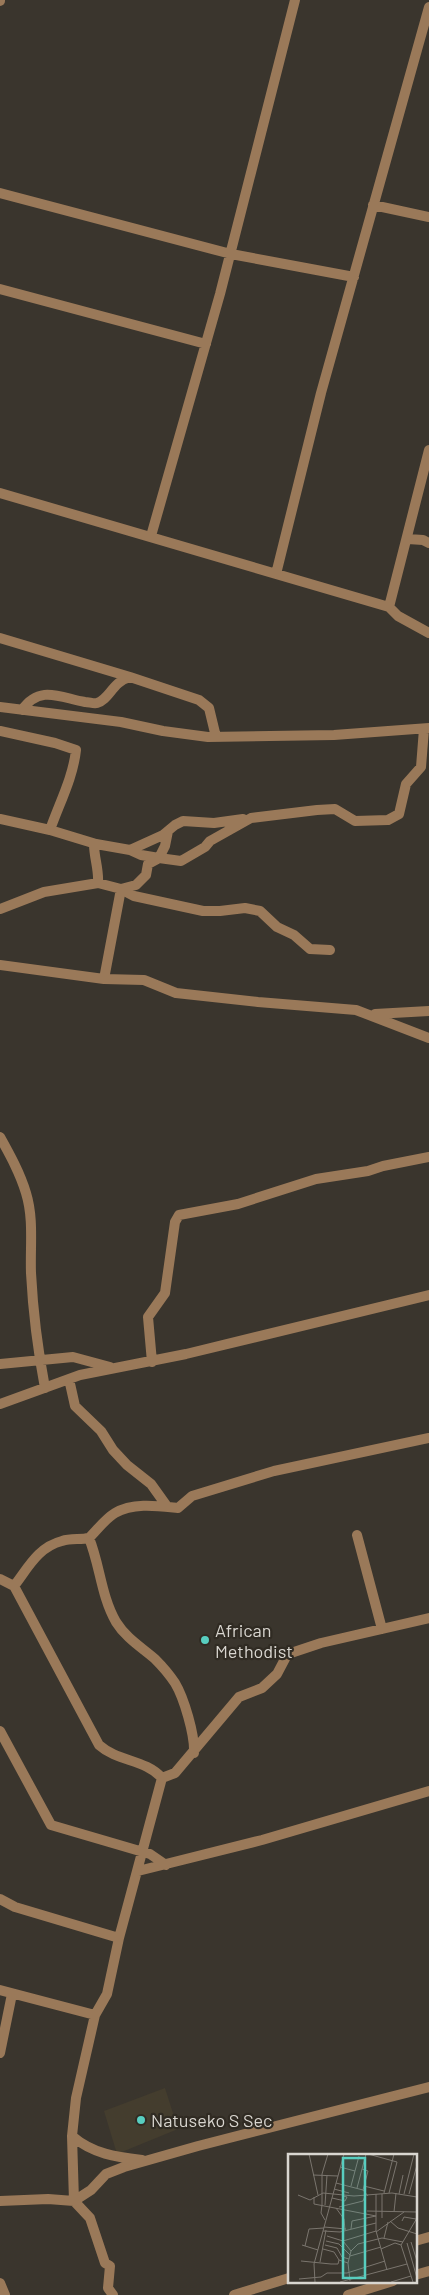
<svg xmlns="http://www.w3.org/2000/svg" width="429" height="2295" viewBox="0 0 429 2295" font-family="Barlow,sans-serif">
  <rect width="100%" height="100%" fill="#3a352d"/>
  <path fill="#443d2e" d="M165,2088l13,41 -61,25 -13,-43z"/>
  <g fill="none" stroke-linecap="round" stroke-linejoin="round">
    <path stroke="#9a7959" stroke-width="10" d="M0,193l231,61 123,23
      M373,205l56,12
      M0,289l206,55
      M0,493l389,114 9,9 31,17
      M151,536l69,-242 75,-294
      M408,539l15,1 6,3
      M276,574l45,-181 108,-386
      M389,607l40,-157
      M0,638l130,39
      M0,707l121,15 42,9 45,6 126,-2 95,-7
      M22,710c18,-26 39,-12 63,-8 4,0 9,2 12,1 13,-4 15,-21 33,-26l69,23 10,8 7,29
      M0,731l55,12 21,7c-3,28 -17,54 -26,80l-50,-11
      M50,830l46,14 34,6 33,-15 12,-10 8,-4 31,2 29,-4
      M94,844c0,14 5,25 4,39
      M130,850l11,5 18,3 6,-12 3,-15
      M0,909l44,-17 54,-9 23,6 15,-4 10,-10 2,-11 11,-6 22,3 24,-14 5,-6 41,-23 66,-8 18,-1 20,12 33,-1 11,-6 7,-30 15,-17 3,-38
      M0,965l104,14 40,1 32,13 82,9 98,8 73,28
      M104,979l17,-90 13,7 69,15h17l25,-3 15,3 17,16 17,8 16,14 20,1
      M375,1014l54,-3
      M0,1137c10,18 20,36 26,56 8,26 4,53 5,80 2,39 7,78 14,115
      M152,1362l-4,-45 17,-24 10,-71 4,-7 59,-11 78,-25 52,-8 15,-5 46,-9
      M0,1364l73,-7 37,10
      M69,1379l6,27 26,25 12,19 14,15 24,19 15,21
      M0,1404l80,-29 106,-21 243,-59
      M357,1535l25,94
      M89,1538c11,27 12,58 27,84 10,16 25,25 39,37 7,7 14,15 20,24 9,15 20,52 19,70
      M0,1579l14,7 85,159c19,17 46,14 63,33l-43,160 -12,56 -12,21 -19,83 -4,38 2,65 16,17 15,45 5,3 -2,22 5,7
      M14,1586c14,-18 24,-39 48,-45 9,-3 18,-1 27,-3 9,-9 16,-19 26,-25 18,-11 44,-7 63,-5l14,-12 82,-25 155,-33
      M0,1731l51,94 99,29 16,11
      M162,1778l13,-5 64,-76 23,-9 15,-14 9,-17 5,-4 30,-10 108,-25
      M138,1871l124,-31 167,-49
      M0,1899l15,8 104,31
      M0,1990l95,25
      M0,2053l12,-59
      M72,2136c21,18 44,21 70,24
      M0,2201l48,-2 26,2 17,-11 15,-16 18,-7 74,-21 231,-59
      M415,2241l14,-4
      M415,2275l14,-4
      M0,2283l5,12
      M234,2295l55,-17
      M348,2295l45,-14"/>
    <path stroke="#9a7959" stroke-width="10" d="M0,1v-1"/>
  </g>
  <g fill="#58cec0" stroke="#302b23" stroke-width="2">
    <circle cx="205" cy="1640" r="5"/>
    <circle cx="141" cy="2120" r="5"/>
  </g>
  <g text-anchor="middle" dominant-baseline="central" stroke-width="4.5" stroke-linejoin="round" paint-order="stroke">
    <g font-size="18" fill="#d9d6d0" stroke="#302b23" text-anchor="start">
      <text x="215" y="1630">African<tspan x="215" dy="21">Methodist</tspan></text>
      <text x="151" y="2120">Natuseko S Sec</text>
    </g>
  </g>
  <g transform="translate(288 2154)">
    <rect width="129" height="129" fill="#3a352d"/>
    <path fill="none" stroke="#7a756e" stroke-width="1" d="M21,0l9,41M80,0l29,8 -8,31M52,13l15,4M74,15l6,2 -5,19M25,21l25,1M48,29l27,7 5,6M63,32l8,-30M76,32l20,5M69,34l9,-34M46,35l15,4M96,39l10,-39M88,40v37l11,39M111,40l4,-19M116,40l10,-40M121,40l8,-29M10,41l12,5 13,-7 31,3 38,-3 25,4M26,43v7l62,12M44,44l13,3 2,-4 -4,-1M34,51v-31l6,-20M34,51l-1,8 4,7M37,51l2,-30M51,53l24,-6 2,-5M48,54l8,11 1,11M79,57l50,1M106,58l2,-19M94,64v-24M102,67l8,7 19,6M114,67l2,-4 12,2M36,73l22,2M63,75l1,-8 24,-5M35,77l17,1 36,-9M88,78l28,-20M39,82l16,5 8,10M96,84l4,-16M38,87l13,3 11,11M55,87l33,-10M123,88l6,19M119,89l10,35M14,91l16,5M37,91l12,3 5,9 7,2M17,92l4,-17 15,-1M35,95l11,3 5,8 9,3M93,95l14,-6 6,2M62,102l31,-9M13,107l30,3h7l1,-4M32,108l6,-32M11,125l22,-2 6,-4h20l38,-12M62,127l-2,-18 3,-12 7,-7 24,-6 21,4M27,128l-1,-18 30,-110M52,128l67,-18M103,128l20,-6M125,128l-12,-37 16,-27"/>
    <path fill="#58cec0" fill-opacity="0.15" stroke="#58cec0" stroke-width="2.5" d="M55,4h22v120h-22z"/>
    <rect width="129" height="129" fill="none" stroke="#d9d6d0" stroke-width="2.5"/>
  </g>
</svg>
